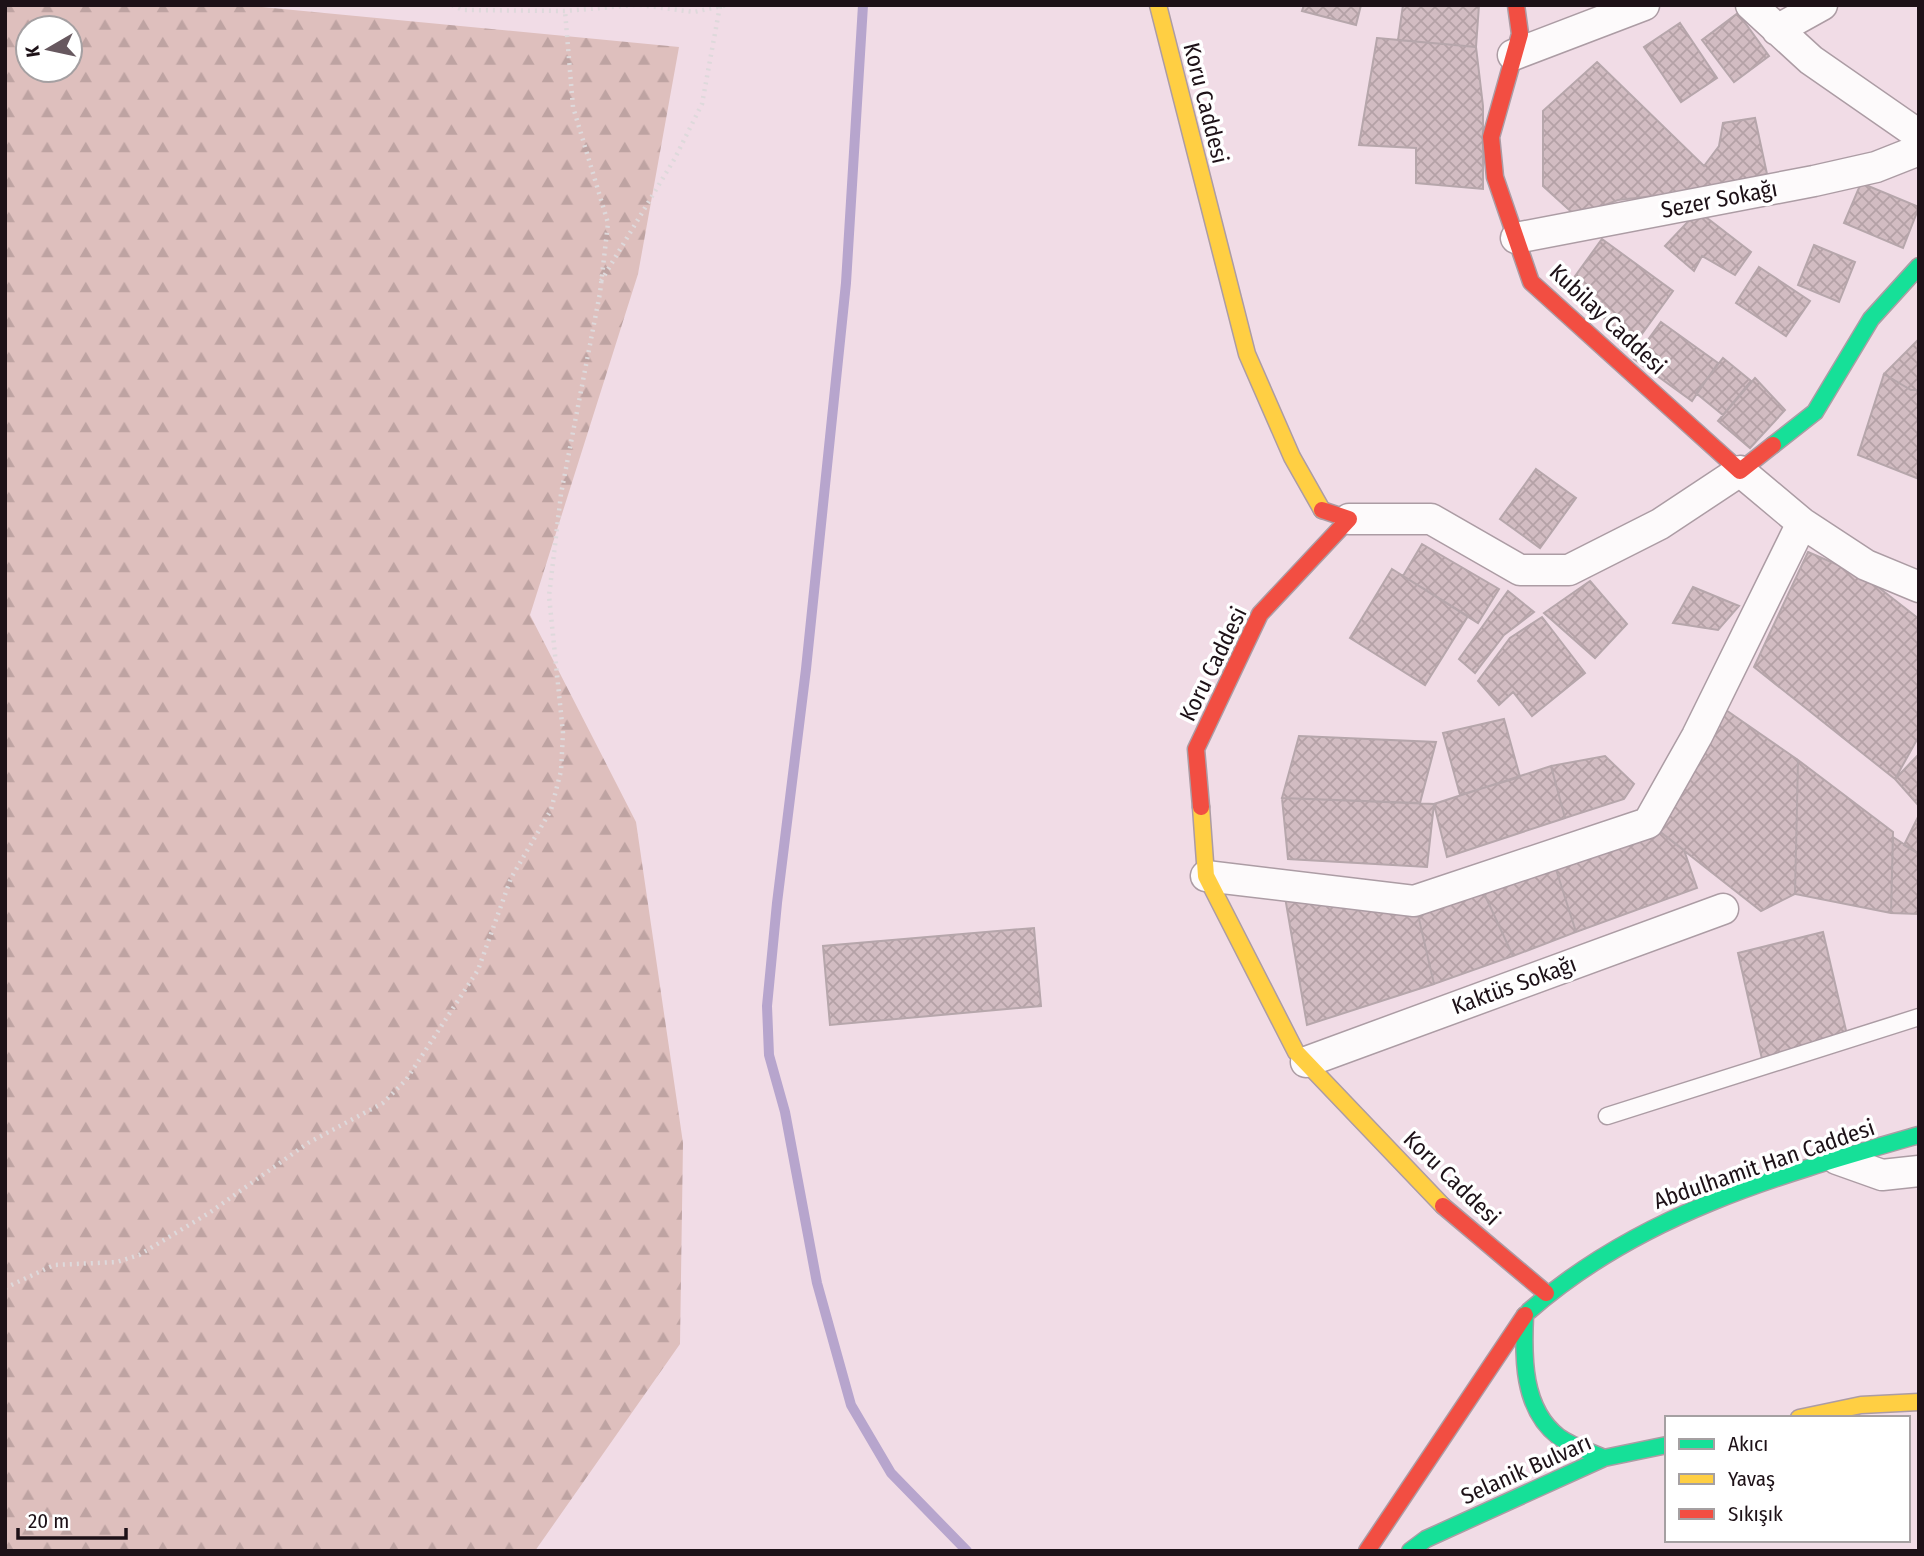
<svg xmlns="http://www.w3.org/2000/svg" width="1924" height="1556" viewBox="0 0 1924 1556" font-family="'Fira Sans Condensed',sans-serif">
  <defs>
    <pattern id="forest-firs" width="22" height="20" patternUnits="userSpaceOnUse" patternTransform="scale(1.75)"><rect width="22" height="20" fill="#debfbd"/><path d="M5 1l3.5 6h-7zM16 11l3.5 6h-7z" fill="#bea3a2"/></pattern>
    <pattern id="building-cross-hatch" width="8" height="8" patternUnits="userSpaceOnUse" patternTransform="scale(1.75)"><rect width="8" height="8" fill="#d2bcc2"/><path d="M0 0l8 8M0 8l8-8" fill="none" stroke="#b4a1a6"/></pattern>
  </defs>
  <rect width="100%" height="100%" fill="#f1dce6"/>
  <path fill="url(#forest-firs)" fill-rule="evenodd" d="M5,5h237l437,42 -41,227 -108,341 106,207 47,321 -3,201 -145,207h-530zM28,28h42v42h-42z"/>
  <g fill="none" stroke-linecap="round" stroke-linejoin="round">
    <path stroke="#b7a5cd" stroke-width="10" d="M863,5l-17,278 -40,386 -29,234 -10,103 2,49 16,57 32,171 34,122 40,68 76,78"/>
  </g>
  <path fill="url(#building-cross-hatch)" stroke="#b6a6ab" stroke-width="2" d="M1304,5h57l-5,20 -54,-14z
    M1403,5h76l-3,42 -78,-7z
    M1738,13l31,43 -35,26 -32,-42z
    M1680,23l37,55 -36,24 -37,-55z
    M1377,38l99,9 7,59v83l-67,-6v-35l-57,-3z
    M1597,62l107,104 15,-20 4,-23 32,-5 12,56 -44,10 3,4 -108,12 -42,16 -33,-30v-75z
    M1861,183l58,24 -16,41 -59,-25z
    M1698,211l53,41 -16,23 -33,-19 -8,15 -29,-25z
    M1602,239l71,52 -37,51 -71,-52z
    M1814,245l41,17 -16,40 -41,-17z
    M1759,267l51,34 -24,35 -50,-33z
    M1661,322l57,41 -26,38 -58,-42z
    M1919,339v51h-8l-27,-16z
    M1723,358l28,23 -28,34 -27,-22z
    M1884,374l27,16h8v89l-61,-24z
    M1755,378l30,32 -35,38 -32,-27z
    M1536,469l40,29 -36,50 -40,-29z
    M1422,544l77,45 -21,34 -75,-47z
    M1808,552l56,24 55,43v117l-24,43 -141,-112z
    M1392,569l76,47 -43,69 -75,-47z
    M1590,581l37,43 -32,34 -51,-45z
    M1693,587l46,19 -21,24 -45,-7z
    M1508,591l26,21 -30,23 -29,38 -16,-14z
    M1542,617l43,56 -53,43 -19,-24 -14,13 -21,-24 32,-43z
    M1723,708l75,52 -3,134 -34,17 -107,-84z
    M1504,719l16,58 -60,18 -17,-62z
    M1299,736l137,6 -16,61 -138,-5z
    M1919,754v52l-24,-27z
    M1605,756l29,28 -10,15 -59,19 -14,-52z
    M1798,760l95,72 -2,81 -96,-19z
    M1551,766l14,52 -118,39 -13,-53z
    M1282,798l152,6 -7,63 -139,-8z
    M1919,815v39l-15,-9z
    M1654,827l30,23 13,38 -121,44 -23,-72z
    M1893,837l26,17v60l-28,-1z
    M1553,860l23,72 -63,24 -31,-67z
    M1482,889l31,67 -79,28 -18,-78z
    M1285,897l131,9 18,78 -127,41z
    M1034,928l7,78 -211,19 -7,-79z
    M1823,932l25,107 -86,20 -24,-106z"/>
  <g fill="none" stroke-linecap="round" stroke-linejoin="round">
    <g stroke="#ac9ca4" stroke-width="19">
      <path id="lane" d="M1607,1116l312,-99"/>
    </g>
    <g stroke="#ac9ca4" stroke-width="33">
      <path id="street" d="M1751,5l60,55 108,75
        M1777,30l45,-25
        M1513,55l131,-50
        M1516,238l298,-57 62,-14 43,-17
        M1349,519h82l89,51h49l91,-46 80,-53 62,52 64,42 53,22
        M1206,876l208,25 234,-78 49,-87 105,-213
        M1306,1062l417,-153
        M1837,1159l45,16 37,-4"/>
    </g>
    <g stroke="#ac9ca4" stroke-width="19">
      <path id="fast" d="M1773,445l42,-33 56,-93 48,-53
        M1529,1311c112,-98 250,-136 390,-176
        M1525,1315c-2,41 -3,94 34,122 14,10 30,14 45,21
        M1410,1551l16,-12 178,-81 63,-13"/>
    </g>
    <g stroke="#ac9ca4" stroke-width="19">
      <path id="slow" d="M1158,5l89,349 45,103 30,53
        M1201,807l5,69 90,176 147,154
        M1799,1418l62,-13 58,-3"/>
    </g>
    <g stroke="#ac9ca4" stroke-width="19">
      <path id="jam" d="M1516,5l4,29 -29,103 4,40 36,105 209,189 33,-26
        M1201,807l-5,-58 64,-135 89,-95 -27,-9
        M1443,1206l103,87
        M1367,1551l158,-236"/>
    </g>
    <path stroke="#ded9db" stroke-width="4.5" stroke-dasharray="2 5" stroke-linecap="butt" d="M452,5l11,5 102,1 71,-6
      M640,5l54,7 32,-7
      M601,281l74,-123 27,-54 18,-98
      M5,1288l49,-23 63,-3 22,-7 70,-42 99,-70 75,-40 23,-23 72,-110 33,-92 40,-68 10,-39 2,-38 -14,-137 12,-102 39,-201 8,-70 -35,-116 -8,-96"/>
    <use href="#lane" stroke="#fdfafb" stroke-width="16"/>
    <use href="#street" stroke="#fdfafb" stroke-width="30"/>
    <use href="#fast" stroke="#16e098" stroke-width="16"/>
    <use href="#slow" stroke="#ffcf43" stroke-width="16"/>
    <use href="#jam" stroke="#f24e42" stroke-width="16"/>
  </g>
  <g text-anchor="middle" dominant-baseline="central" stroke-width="7" stroke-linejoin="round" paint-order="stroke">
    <g font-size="23" fill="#1d1117" stroke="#fff">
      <text transform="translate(1206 103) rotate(76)">Koru Caddesi</text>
      <text transform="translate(1719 199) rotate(-11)">Sezer Sokağı</text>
      <text transform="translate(1608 319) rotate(43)">Kubilay Caddesi</text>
      <text transform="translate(1213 664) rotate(-64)">Koru Caddesi</text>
      <text transform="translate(1514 985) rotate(-20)">Kaktüs Sokağı</text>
      <text transform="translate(1764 1164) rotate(-19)">Abdulhamit Han Caddesi</text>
      <text transform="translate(1452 1178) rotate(44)">Koru Caddesi</text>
      <text transform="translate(1526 1469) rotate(-24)">Selanik Bulvarı</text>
    </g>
  </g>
  <rect width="1924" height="1556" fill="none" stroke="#1d1117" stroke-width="14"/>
  <rect x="1665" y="1416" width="245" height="126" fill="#ffffff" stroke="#a5a0a2" stroke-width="2"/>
  <rect x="1679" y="1439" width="35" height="10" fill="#16e098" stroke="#a5a0a2" stroke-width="2"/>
  <text x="1728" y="1451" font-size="21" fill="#1d1117">Akıcı</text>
  <rect x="1679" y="1474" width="35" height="10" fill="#ffcf43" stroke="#a5a0a2" stroke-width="2"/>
  <text x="1728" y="1486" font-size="21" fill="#1d1117">Yavaş</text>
  <rect x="1679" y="1509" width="35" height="10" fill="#f24e42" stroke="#a5a0a2" stroke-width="2"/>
  <text x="1728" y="1521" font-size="21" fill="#1d1117">Sıkışık</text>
  <g transform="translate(49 49) rotate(261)"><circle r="33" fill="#ffffff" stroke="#a5a0a2" stroke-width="2"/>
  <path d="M0-5L12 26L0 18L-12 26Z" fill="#67585f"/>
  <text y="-10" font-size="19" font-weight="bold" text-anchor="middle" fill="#1d1117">K</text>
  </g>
  <path d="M18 1528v10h108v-10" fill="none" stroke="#1d1117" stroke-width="3.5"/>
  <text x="28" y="1528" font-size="21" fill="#1d1117" stroke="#ffffff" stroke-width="5" paint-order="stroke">20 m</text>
</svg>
